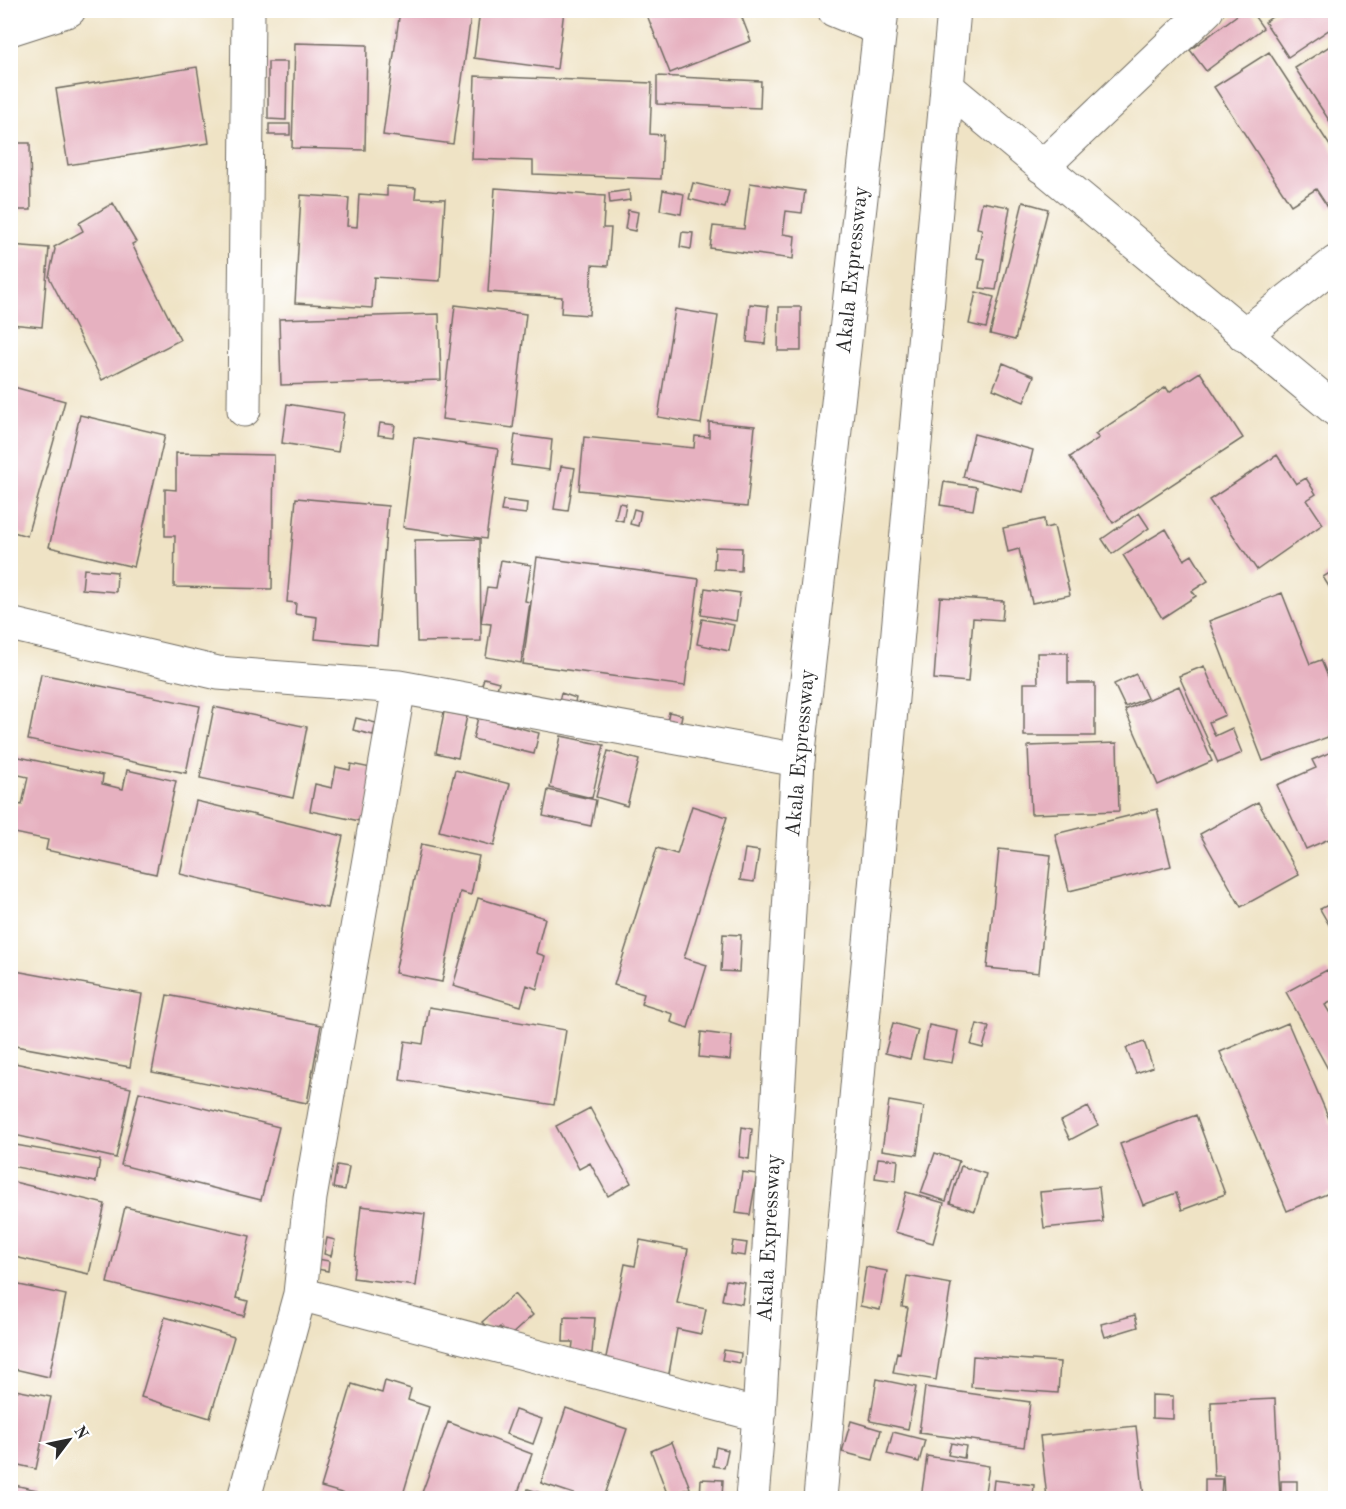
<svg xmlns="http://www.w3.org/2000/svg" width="1346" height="1509" viewBox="0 0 1346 1509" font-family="'Old Standard TT',serif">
  <rect width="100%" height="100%" fill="#fff"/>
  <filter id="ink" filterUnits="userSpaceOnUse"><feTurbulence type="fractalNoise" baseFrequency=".0167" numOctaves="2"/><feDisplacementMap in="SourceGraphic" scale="12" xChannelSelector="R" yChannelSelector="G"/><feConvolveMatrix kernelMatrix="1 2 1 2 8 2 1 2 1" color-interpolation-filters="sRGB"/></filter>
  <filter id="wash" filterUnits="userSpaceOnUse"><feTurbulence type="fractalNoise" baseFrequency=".008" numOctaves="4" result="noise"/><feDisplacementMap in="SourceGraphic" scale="24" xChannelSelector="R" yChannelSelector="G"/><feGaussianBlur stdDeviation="1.35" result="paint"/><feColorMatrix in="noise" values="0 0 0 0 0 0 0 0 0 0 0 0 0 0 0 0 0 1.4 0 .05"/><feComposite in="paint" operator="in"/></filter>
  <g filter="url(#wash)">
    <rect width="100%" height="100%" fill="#efe3c5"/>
    <g id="blocks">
      <path fill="#e6b1c0" d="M400,10h33l38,6 -18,128 -70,-9z
        M480,10h84l-7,59 -83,-11z
        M645,10h94l12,31 -81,32z
        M1244,10h6l13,18 -57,43 -16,-21z
        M1282,10h54v15l-48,32 -23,-35z
        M1336,42v89l-41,-63z
        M295,43l72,2 -2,105 -73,-2z
        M1269,52l67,103v49l-7,5 -13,-20 -25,16 -77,-118z
        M268,62h19l-1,58 -18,-1z
        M197,67l12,76 -141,22 -12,-76z
        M475,76l177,7 -2,51 13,1 -2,44 -128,-5v-13l-61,-2z
        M657,76l104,5 -1,27 -103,-4z
        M269,124h21v11h-21z
        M10,143h20l1,67h-21z
        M693,183l36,8 -4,17 -36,-9z
        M750,183l55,8 -3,22 -16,-2 -3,23 12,2 -2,23 -83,-11 3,-22 31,3z
        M387,186l29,2 -1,10 30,1 -5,82 -66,-4 -2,31 -77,-5 6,-108 48,3 -2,28 10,1 2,-33 28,2z
        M495,188l110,8 -2,32h8l-3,38 -16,-1 -3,50 -28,-2 1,-16 -74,-5z
        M629,190l1,10 -20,3 -1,-10z
        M663,190l21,4 -3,20 -21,-4z
        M982,202l28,5 -14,83 -16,-2 5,-29 -8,-1 5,-29 -5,-1z
        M1023,202l25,7 -33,131 -25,-6z
        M113,203l23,39 -4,2 48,96 -78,40 -53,-103 6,-28 -1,-2 29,-16 -4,-8z
        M628,210l10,2 -3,19 -10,-2z
        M682,232l11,1 -2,16 -11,-2z
        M10,245l39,3 -7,79 -32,-3z
        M976,292l18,5 -8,31 -17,-4z
        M750,304l18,2 -3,38 -18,-2z
        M455,305l71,9 -13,114 -71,-9z
        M779,307h22v44h-23z
        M675,309l43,7 -17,108 -43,-7z
        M439,314l2,66 -160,5 -2,-66z
        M1003,363l31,13 -10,26 -31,-13z
        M1200,372l43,66 -130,85 -43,-66 29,-19 -4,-4 71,-47 3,5z
        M10,386l55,15 -38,135 -17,-5z
        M287,404l57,9 -6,39 -56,-9z
        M80,415l85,20 -31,132 -85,-20z
        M709,422l46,4 -8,81 -168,-17 5,-53 110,11 1,-12 14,1z
        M380,423l15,2 -2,12 -15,-2z
        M974,434l59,16 -10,42 -60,-15z
        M515,435l37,5 -3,30 -38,-5z
        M414,437l84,12 -12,90 -83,-12z
        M176,453l98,2 -2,134 -98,-2 1,-51h-10v-47l11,1z
        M1277,455l19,29 10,-6 10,16 -9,6 16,24 -66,46 -48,-70z
        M561,466l14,2 -7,43 -14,-2z
        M944,482l33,5 -4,23 -33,-5z
        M296,498l92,8 -11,139 -62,-6 2,-22 -22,-3 1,-11 -9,-1z
        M503,500l24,3 -1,11 -25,-3z
        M619,503l7,1 -3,17 -8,-2z
        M634,509l7,2 -3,15 -8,-2z
        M1139,513l10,15 -37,26 -10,-15z
        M1044,519l1,9 9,-2 16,69 -38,8 -13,-54 -11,3 -5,-24z
        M1166,529l18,31 8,-5 16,26 -16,10 4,5 -34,22 -39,-63z
        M480,539l1,102 -64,1 -2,-102z
        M715,547l27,1 -1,23 -27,-2z
        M537,557l162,22 -14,107 -162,-22z
        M501,560l30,5 -6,36 5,1 -9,61 -35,-6 5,-33 -10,-1 6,-36 9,1z
        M84,569l33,3 -1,20 -34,-3z
        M1336,569v29l-13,-21z
        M705,588l35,5 -4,28 -35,-6z
        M1282,593l28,71 11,-4 15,36v38l-73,27 -54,-140z
        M940,597l64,4 -2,19 -29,-2 -5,64 -34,-3z
        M702,619l32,6 -5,26 -32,-7z
        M1037,653h31v30h27v53h-71v-53h14z
        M1204,666l21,49 -16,7 6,14 17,-8 10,25 -24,10 -39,-87z
        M41,674l159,32 -14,67 -158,-33z
        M1136,674l11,24 -22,9 -11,-23z
        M484,678l15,4 -3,11 -15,-5z
        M1179,686l33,75 -54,24 -33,-75z
        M561,693l15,5 -2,8 -15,-5z
        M214,707l93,20 -14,71 -93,-20z
        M444,712l23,4 -9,42 -22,-5z
        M669,712l13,3 -2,10 -13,-3z
        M478,717l61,16 -5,21 -61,-15z
        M356,718l20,5 -3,12 -20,-5z
        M561,736l43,9 -12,53 -42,-10z
        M1117,743l2,68 -88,3 -3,-68z
        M1336,750v86l-30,13 -29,-64 39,-17 -4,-8z
        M608,751l31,9 -12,46 -31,-9z
        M10,755l93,20 -1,9 21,5 4,-19 49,11 -20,93 -110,-24 2,-10 -38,-8 6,-28 6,1 6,-28 -18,-4z
        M351,764l25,5 -11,53 -55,-11 5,-27 17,4 4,-21 14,3z
        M455,770l55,14 -16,62 -55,-15z
        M548,790l48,10 -5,26 -48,-10z
        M196,801l147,35 -16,72 -147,-34z
        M1258,802l41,73 -58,32 -41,-73z
        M692,806l35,11 -43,141 23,7 -19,63 -17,-6 2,-8 -32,-10 3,-10 -30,-9 43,-137 20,6z
        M1157,809l14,57 -102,25 -14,-57z
        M421,844l58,12 -8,39 -11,-3 -18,90 -47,-9z
        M745,849l14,2 -5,31 -14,-2z
        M999,849l52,6 -12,118 -52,-5z
        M478,898l67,20 -9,35 9,3 -8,33 -10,-4 -6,21 -68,-20z
        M1336,901v36l-16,-28z
        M723,934l18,1 -2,37 -18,-1z
        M10,970l132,24 -12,73 -120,-22z
        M1327,970l9,15v14l-11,6 11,18v42l-8,4 -42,-77z
        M167,995l154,30 -14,78 -155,-31z
        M429,1007l137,23 -12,75 -154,-25 5,-39 18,3z
        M893,1023l25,7 -8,29 -25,-6z
        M1288,1023l48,112v55l-49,21 -67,-159z
        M977,1024l12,3 -6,21 -12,-3z
        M929,1025l29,6 -6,32 -29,-5z
        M701,1032l31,4 -2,24 -31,-3z
        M1144,1042l9,25 -17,6 -10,-25z
        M10,1062l121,26 -15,70 -106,-24z
        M139,1092l140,35 -18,73 -140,-35z
        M889,1101l35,6 -7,48 -35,-5z
        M1088,1107l10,18 -28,15 -9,-19z
        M590,1108l41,75 -23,13 -18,-33 -11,6 -23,-43z
        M1196,1115l29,79 -43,16 -6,-17 -33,12 -23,-61z
        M742,1127l10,2 -3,30 -10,-2z
        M10,1144l90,16 -4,22 -86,-16z
        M935,1153l24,8 -13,40 -25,-8z
        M878,1158l20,2 -2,21 -21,-3z
        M337,1165l12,2 -4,23 -12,-2z
        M961,1166l25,8 -11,37 -25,-8z
        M742,1172l15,2 -7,41 -14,-2z
        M10,1181l95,23 -16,70 -79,-18z
        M1099,1187l4,35 -59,6 -4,-36z
        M906,1192l38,11 -11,40 -38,-11z
        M361,1206l64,8 -9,72 -63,-8z
        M125,1207l125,29 -14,62 12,3 -4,15 -137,-33z
        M327,1238l8,2 -4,16 -7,-2z
        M640,1240l48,9 -11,54 29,6 -5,25 -24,-5 -9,50 -64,-12 21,-103 10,2z
        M733,1241l14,2 -2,13 -14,-2z
        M318,1259l11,2 -1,10 -11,-2z
        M866,1267l21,4 -7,39 -20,-4z
        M907,1276l44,8 -15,96 -43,-7 4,-21 3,1 8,-45 -6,-1z
        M726,1280l19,3 -3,21 -20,-4z
        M10,1283l56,12 -17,82 -39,-9z
        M514,1294l19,21 -24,22 -9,-10 -8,6 -10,-11z
        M1135,1315l3,12 -33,10 -4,-13z
        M165,1317l69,20 -24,81 -69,-21z
        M564,1317l31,1 -3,35 -20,-2 1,-9h-10z
        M724,1350l17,3 -1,10 -18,-3z
        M973,1356l87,6 -2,31 -87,-6z
        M877,1379l39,8 -8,42 -38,-8z
        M385,1381l26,8 -3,11 21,7 -27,91h-43l-38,-11 31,-103 30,9z
        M925,1387l105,15 -6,45 -105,-14z
        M10,1389l41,8 -15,72 -26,-6z
        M1152,1395l21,1v23l-21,-1z
        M1275,1399l5,99h-56l-1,-22h-9l-3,-74z
        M566,1408l61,21 -23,69h-18l-45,-15z
        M515,1410l27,9 -9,25 -27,-10z
        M851,1421l30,9 -8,30 -31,-8z
        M448,1422l84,32 -16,44h-96z
        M1136,1426l8,72h-97l-7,-62z
        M893,1432l32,8 -6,22 -32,-8z
        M672,1442l18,46 -22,8 -17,-45z
        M951,1443l15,3 -2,12 -16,-3z
        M716,1447l12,3 -4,18 -11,-2z
        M927,1456l62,10 -5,32h-63z
        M701,1479l22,1 -1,18h-22z
        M1205,1479h17l-1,19h-16z
        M994,1480l40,5 -1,13h-41z
        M1281,1481h16v17h-16z
        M10,1484l27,6 -2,8h-25z
        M528,1489l29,9h-32z"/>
    </g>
  </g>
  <g filter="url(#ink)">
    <use href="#blocks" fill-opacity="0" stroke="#706b61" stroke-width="1.5"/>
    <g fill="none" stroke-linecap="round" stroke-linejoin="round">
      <g stroke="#706b61" stroke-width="35">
        <path id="minor" d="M834,10l46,19
          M10,29l59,-19
          M947,87l389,323
          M1042,167l165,-157
          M1244,335l92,-73
          M244,410l4,-400
          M10,624l208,49 181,14 399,73
          M300,1294l459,121
          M244,1498l56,-204 10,-96 89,-511"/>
      </g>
      <g stroke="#706b61" stroke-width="35">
        <path id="major" d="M752,1498l7,-83 39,-655 84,-750
          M820,1498l134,-1488"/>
      </g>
      <use href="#minor" stroke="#fff" stroke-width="33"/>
      <use href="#major" stroke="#fff" stroke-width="33"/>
    </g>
  </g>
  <g text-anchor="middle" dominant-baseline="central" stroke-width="5" stroke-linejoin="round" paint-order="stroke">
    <g font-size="21" fill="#2b2b2b" stroke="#fff">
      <text transform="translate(853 270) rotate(-84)">Akala Expressway</text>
      <text transform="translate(801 753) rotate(-85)">Akala Expressway</text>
      <text transform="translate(770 1238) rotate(-87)">Akala Expressway</text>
    </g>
  </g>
  <rect width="1346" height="1509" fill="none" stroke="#fff" stroke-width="36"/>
  <g transform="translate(69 1440) rotate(58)" stroke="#ffffff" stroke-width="4.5" paint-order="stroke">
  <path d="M0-4.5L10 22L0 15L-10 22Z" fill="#2b2b2b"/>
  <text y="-9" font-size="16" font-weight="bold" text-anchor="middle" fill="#2b2b2b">N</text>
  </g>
</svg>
